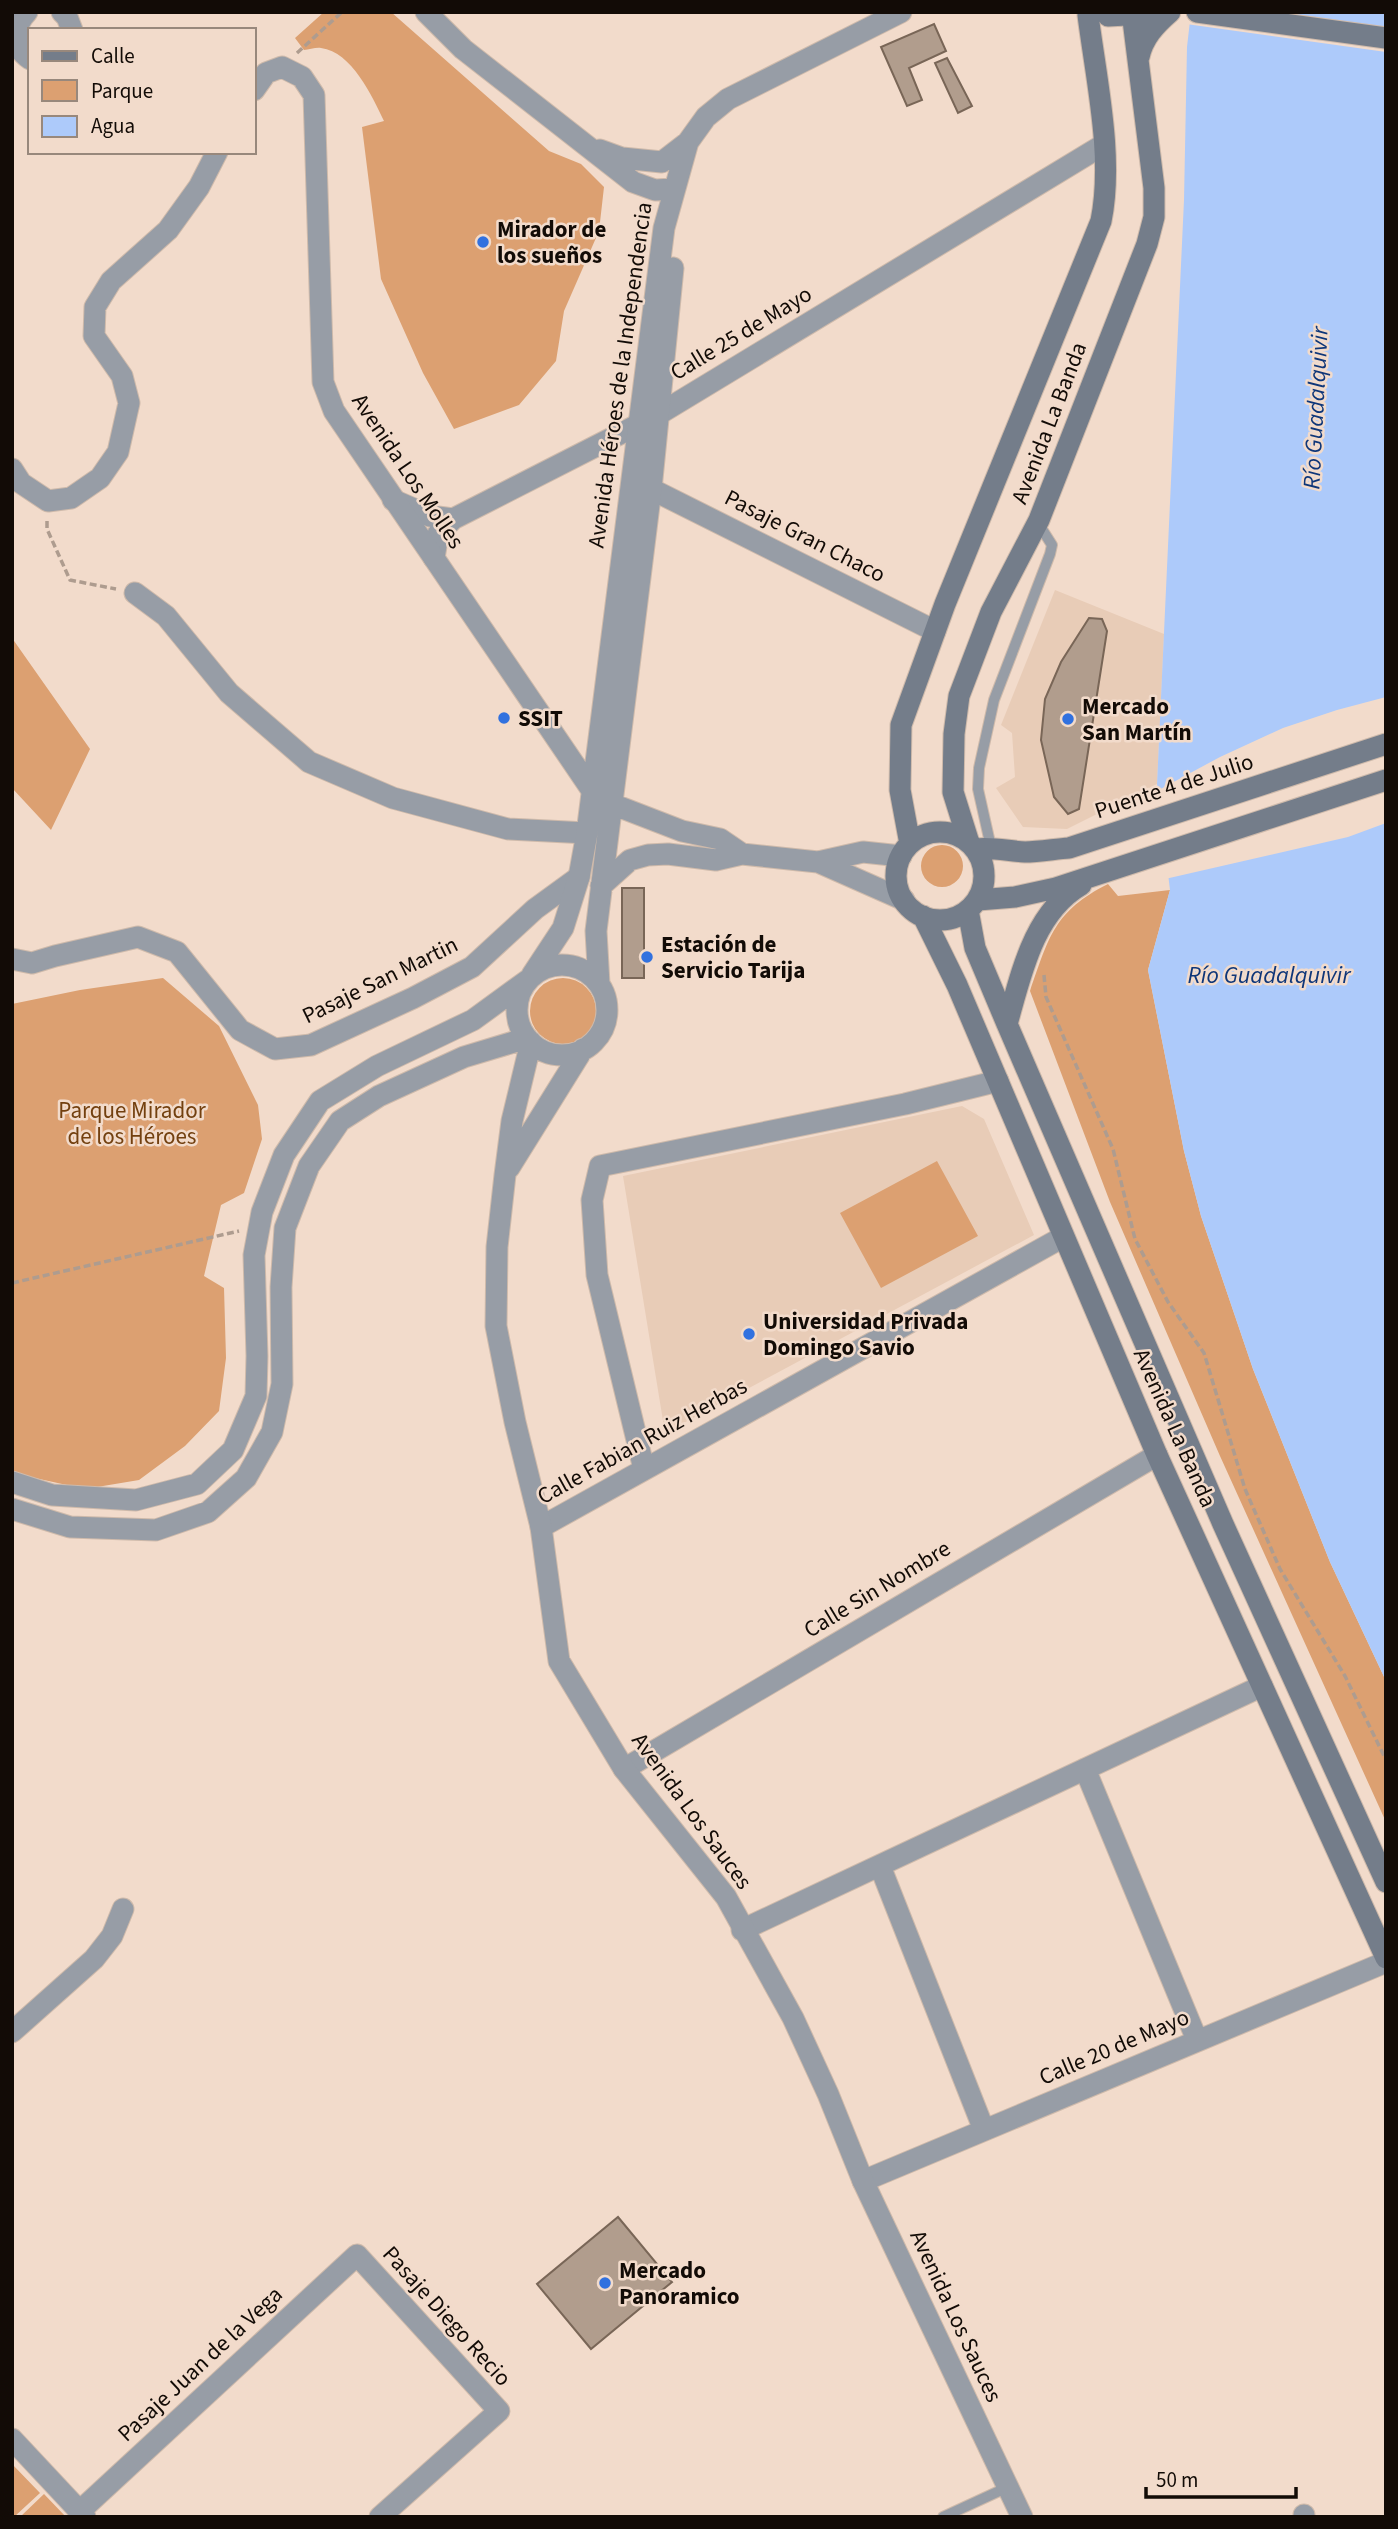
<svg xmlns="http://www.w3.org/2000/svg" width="1398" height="2529" viewBox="0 0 1398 2529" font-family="'Source Sans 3',sans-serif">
  <rect width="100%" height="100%" fill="#f2dbcb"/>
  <path fill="#e8ccb7" d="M1055,590l109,44 -7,150 -90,45 -44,-2 -27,-39 19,-11 -3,-44 -11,-8z
    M962,1106l22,13 50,116 -369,198 -42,-257z"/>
  <path fill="#dca071" d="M324,12h67l158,139 32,13 23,23 -5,44 -35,80 -8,50 -37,44 -65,24 -31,-56 -42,-94 -19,-152 22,-6c-12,-25 -32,-69 -63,-73 -5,-1 -12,2 -17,2l-9,-12z
    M12,638l78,111 -39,81 -39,-42z
    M921 866a21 21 0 1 1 42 0a21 21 0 1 1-42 0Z
    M1108,884l10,12 52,-6 -22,80 36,181 17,65 52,153 77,193 56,119v141l-166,-366 -110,-254 -80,-211c19,-54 24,-80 78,-107z
    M163,978l56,48 39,79 4,34 -18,54 -23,12 -17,71 20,12 2,70 -7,53 -34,35 -46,34 -54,9 -73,-16v-469l68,-14z
    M530 1011a33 33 0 1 1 66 0a33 33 0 1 1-66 0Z
    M937,1161l41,75 -97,52 -41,-75z
    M12,2464l28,29 -26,24h-2z
    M44,2494l22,23h-46z"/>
  <path fill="#adcafa" d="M1191,12h195v1669l-56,-119 -77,-193 -52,-153 -17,-65 -36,-181 22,-80 -13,-106 27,-584 3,-153z"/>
  <path fill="#f2dbcb" d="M1187,12h92l107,15v25l-200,-28z
    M1386,697v126l-38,14 -183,42 -10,-87 65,-35 63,-29 54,-18z"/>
  <path fill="#b19d8d" stroke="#796657" stroke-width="2" d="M934,24l12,27 -37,17 13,32 -15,6 -26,-59z
    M947,58l25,48 -14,7 -23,-50z
    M1089,618l13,1 5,12 -28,178 -11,5 -14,-17 -13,-57 4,-41 16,-37z
    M622,888h22v90h-22z
    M618,2217l54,65 -81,67 -54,-65z"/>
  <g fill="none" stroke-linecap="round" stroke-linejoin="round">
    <g stroke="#cebaab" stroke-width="12">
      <path id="service" d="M991,847l-13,-58 1,-21 15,-68 56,-146 2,-9 -14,-22
        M943,2517l65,-30"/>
    </g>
    <g stroke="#cebaab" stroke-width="23">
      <path id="minor" d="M27,12c-14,14 -15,35 3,47
        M62,12l5,5 5,13
        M651,489l284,142
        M393,500l37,16 23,3 206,-105 444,-269
        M434,558l4,-24 15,-15
        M135,593l31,23 63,77 80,69 84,36 115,31 79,4
        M12,959l20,4 23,-7 83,-19 39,15 63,78 35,19 36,-4 102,-47 59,-31 63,-58 44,-32
        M644,1469l-47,-194 -5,-75 8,-34 305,-62 93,-23
        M541,1527l522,-290
        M624,1769l533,-314
        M1085,1769l112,271
        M880,1866l104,264
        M742,1930l520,-244
        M12,2032l82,-73 18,-23 11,-27
        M863,2181l523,-219
        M12,2439l73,78
        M80,2511l277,-256 142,156 -119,106
        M1304,2515v2"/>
    </g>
    <g stroke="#cebaab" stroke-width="23">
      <path id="tertiary" d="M426,12l37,37 170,133 22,8 18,-1
        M254,90l12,-17 16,-6 20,10 12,18 9,287 11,29 257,378
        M600,150l22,8 40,4 26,-20
        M12,469l9,14 27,18 23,-3 29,-20 18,-26 11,-49 -7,-27 -28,-40 1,-29 16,-26 57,-51 31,-43 18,-35
        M600,803l12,1 70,27 38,8 22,15
        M818,862l86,38
        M601,886l29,-26 18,-5 20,-1 48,6 26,-6 76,8 45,-10 38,4
        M517 1010a45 45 0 1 1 90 0a45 45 0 1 1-90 0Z
        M532,975l31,-47 16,-51 8,-44 77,-605 24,-86 18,-25 22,-18 173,-87
        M599,984l-3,-53 55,-442 22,-221
        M531,1042l-19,79 -7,54 -8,72 -1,79 19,96 26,105 18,134 65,108 102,128 67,121 35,76 35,87 159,336
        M509,1168l74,-119
        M12,1482l40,13 84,5 61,-16 36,-34 23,-54 1,-40 -3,-101 8,-43 22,-57 36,-54 57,-35 96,-46 55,-40
        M12,1509l58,18 86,3 52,-18 38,-34 26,-46 10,-48 -1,-97 4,-59 24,-62 31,-45 39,-25 85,-39 63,-19"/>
    </g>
    <g stroke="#cebaab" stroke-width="23">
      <path id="secondary" d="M1197,12l189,26
        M1108,16l37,-2
        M1139,57c4,-19 16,-32 31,-45
        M896 876a44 44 0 1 1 88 0a44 44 0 1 1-88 0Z
        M969,843l-16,-51 1,-58 5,-38 32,-84 48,-92 108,-276 7,-27v-29l-22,-176
        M910,844l-10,-54 1,-65 44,-121 156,-383c13,-64 -5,-142 -13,-206
        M976,849c16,-2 32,2 49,3 14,0 30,-3 44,-4l317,-104
        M978,900l37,-3 41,-9 330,-108
        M968,910l7,38 32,76 216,500 163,358
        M923,916l34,69 200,470 229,503
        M1007,1024c14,-49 26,-111 74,-139"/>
    </g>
    <path stroke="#ae9c8f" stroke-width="3.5" stroke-dasharray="7 3.5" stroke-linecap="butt" d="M297,53l45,-41
      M47,521v8l23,51 46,9
      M1044,975l2,22 67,152 22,90 33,63 36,51 41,136 35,80 65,107 41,84
      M12,1283l227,-52"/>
    <use href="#service" stroke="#979da6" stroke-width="10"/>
    <use href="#minor" stroke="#979da6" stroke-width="21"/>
    <use href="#tertiary" stroke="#979da6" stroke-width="21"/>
    <use href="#secondary" stroke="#747d8a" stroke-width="21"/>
  </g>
  <g fill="#3171df" stroke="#f2dbcb" stroke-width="2.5">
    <circle cx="483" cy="242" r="7"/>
    <circle cx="504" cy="718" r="7"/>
    <circle cx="1068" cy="719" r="7"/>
    <circle cx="647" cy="957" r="7"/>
    <circle cx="749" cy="1334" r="7"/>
    <circle cx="605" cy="2283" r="7"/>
  </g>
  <g text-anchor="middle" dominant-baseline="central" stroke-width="5" stroke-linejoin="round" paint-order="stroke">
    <g font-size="23" font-weight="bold" fill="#120b06" stroke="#f2dbcb" text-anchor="start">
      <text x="497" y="229">Mirador de<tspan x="497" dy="26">los sueños</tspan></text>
      <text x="1082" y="706">Mercado<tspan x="1082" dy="26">San Martín</tspan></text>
      <text x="518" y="718">SSIT</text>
      <text x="661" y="944">Estación de<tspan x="661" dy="26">Servicio Tarija</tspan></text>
      <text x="763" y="1321">Universidad Privada<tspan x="763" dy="26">Domingo Savio</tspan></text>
      <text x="619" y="2270">Mercado<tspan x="619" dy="26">Panoramico</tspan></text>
    </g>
    <g font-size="23" fill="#120b06" stroke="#f2dbcb">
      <text transform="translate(741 333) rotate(-31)">Calle 25 de Mayo</text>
      <text transform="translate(620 375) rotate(-82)">Avenida Héroes de la Independencia</text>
      <text transform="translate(1049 423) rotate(-69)">Avenida La Banda</text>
      <text transform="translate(408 471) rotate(56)">Avenida Los Molles</text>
      <text transform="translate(805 536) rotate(27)">Pasaje Gran Chaco</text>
      <text transform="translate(1174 786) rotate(-18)">Puente 4 de Julio</text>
      <text transform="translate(380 980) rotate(-26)">Pasaje San Martin</text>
      <text transform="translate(1175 1428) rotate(66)">Avenida La Banda</text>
      <text transform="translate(642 1441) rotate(-29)">Calle Fabian Ruiz Herbas</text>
      <text transform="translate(877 1589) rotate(-31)">Calle Sin Nombre</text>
      <text transform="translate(692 1811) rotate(54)">Avenida Los Sauces</text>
      <text transform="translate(1114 2047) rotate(-23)">Calle 20 de Mayo</text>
      <text transform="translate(447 2316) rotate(48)">Pasaje Diego Recio</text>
      <text transform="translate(956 2316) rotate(65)">Avenida Los Sauces</text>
      <text transform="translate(200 2364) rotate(-43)">Pasaje Juan de la Vega</text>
    </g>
    <g font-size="23" fill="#73400f" stroke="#f2dbcb">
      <text x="132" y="1110">Parque Mirador<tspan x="132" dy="26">de los Héroes</tspan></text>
    </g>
    <g font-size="24" font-style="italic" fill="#0e3679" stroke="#f2dbcb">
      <text transform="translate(1316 408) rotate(-87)">Río Guadalquivir</text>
      <text x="1269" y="975">Río Guadalquivir</text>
    </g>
  </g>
  <rect width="1398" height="2529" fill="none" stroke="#120b06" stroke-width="28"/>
  <rect x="28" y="28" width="228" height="126" fill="#f2dbcb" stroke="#98887c" stroke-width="2"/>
  <rect x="42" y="51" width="35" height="10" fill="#747d8a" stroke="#98887c" stroke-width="2"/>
  <text x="91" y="63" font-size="21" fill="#120b06">Calle</text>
  <rect x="42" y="80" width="35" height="21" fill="#dca071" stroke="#98887c" stroke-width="2"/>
  <text x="91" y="98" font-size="21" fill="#120b06">Parque</text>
  <rect x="42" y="116" width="35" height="21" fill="#adcafa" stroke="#98887c" stroke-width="2"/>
  <text x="91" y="133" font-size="21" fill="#120b06">Agua</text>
  <path d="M1146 2487v10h150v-10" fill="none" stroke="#120b06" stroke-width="3.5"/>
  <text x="1156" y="2487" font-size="21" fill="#120b06" stroke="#f2dbcb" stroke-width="5" paint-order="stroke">50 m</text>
</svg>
